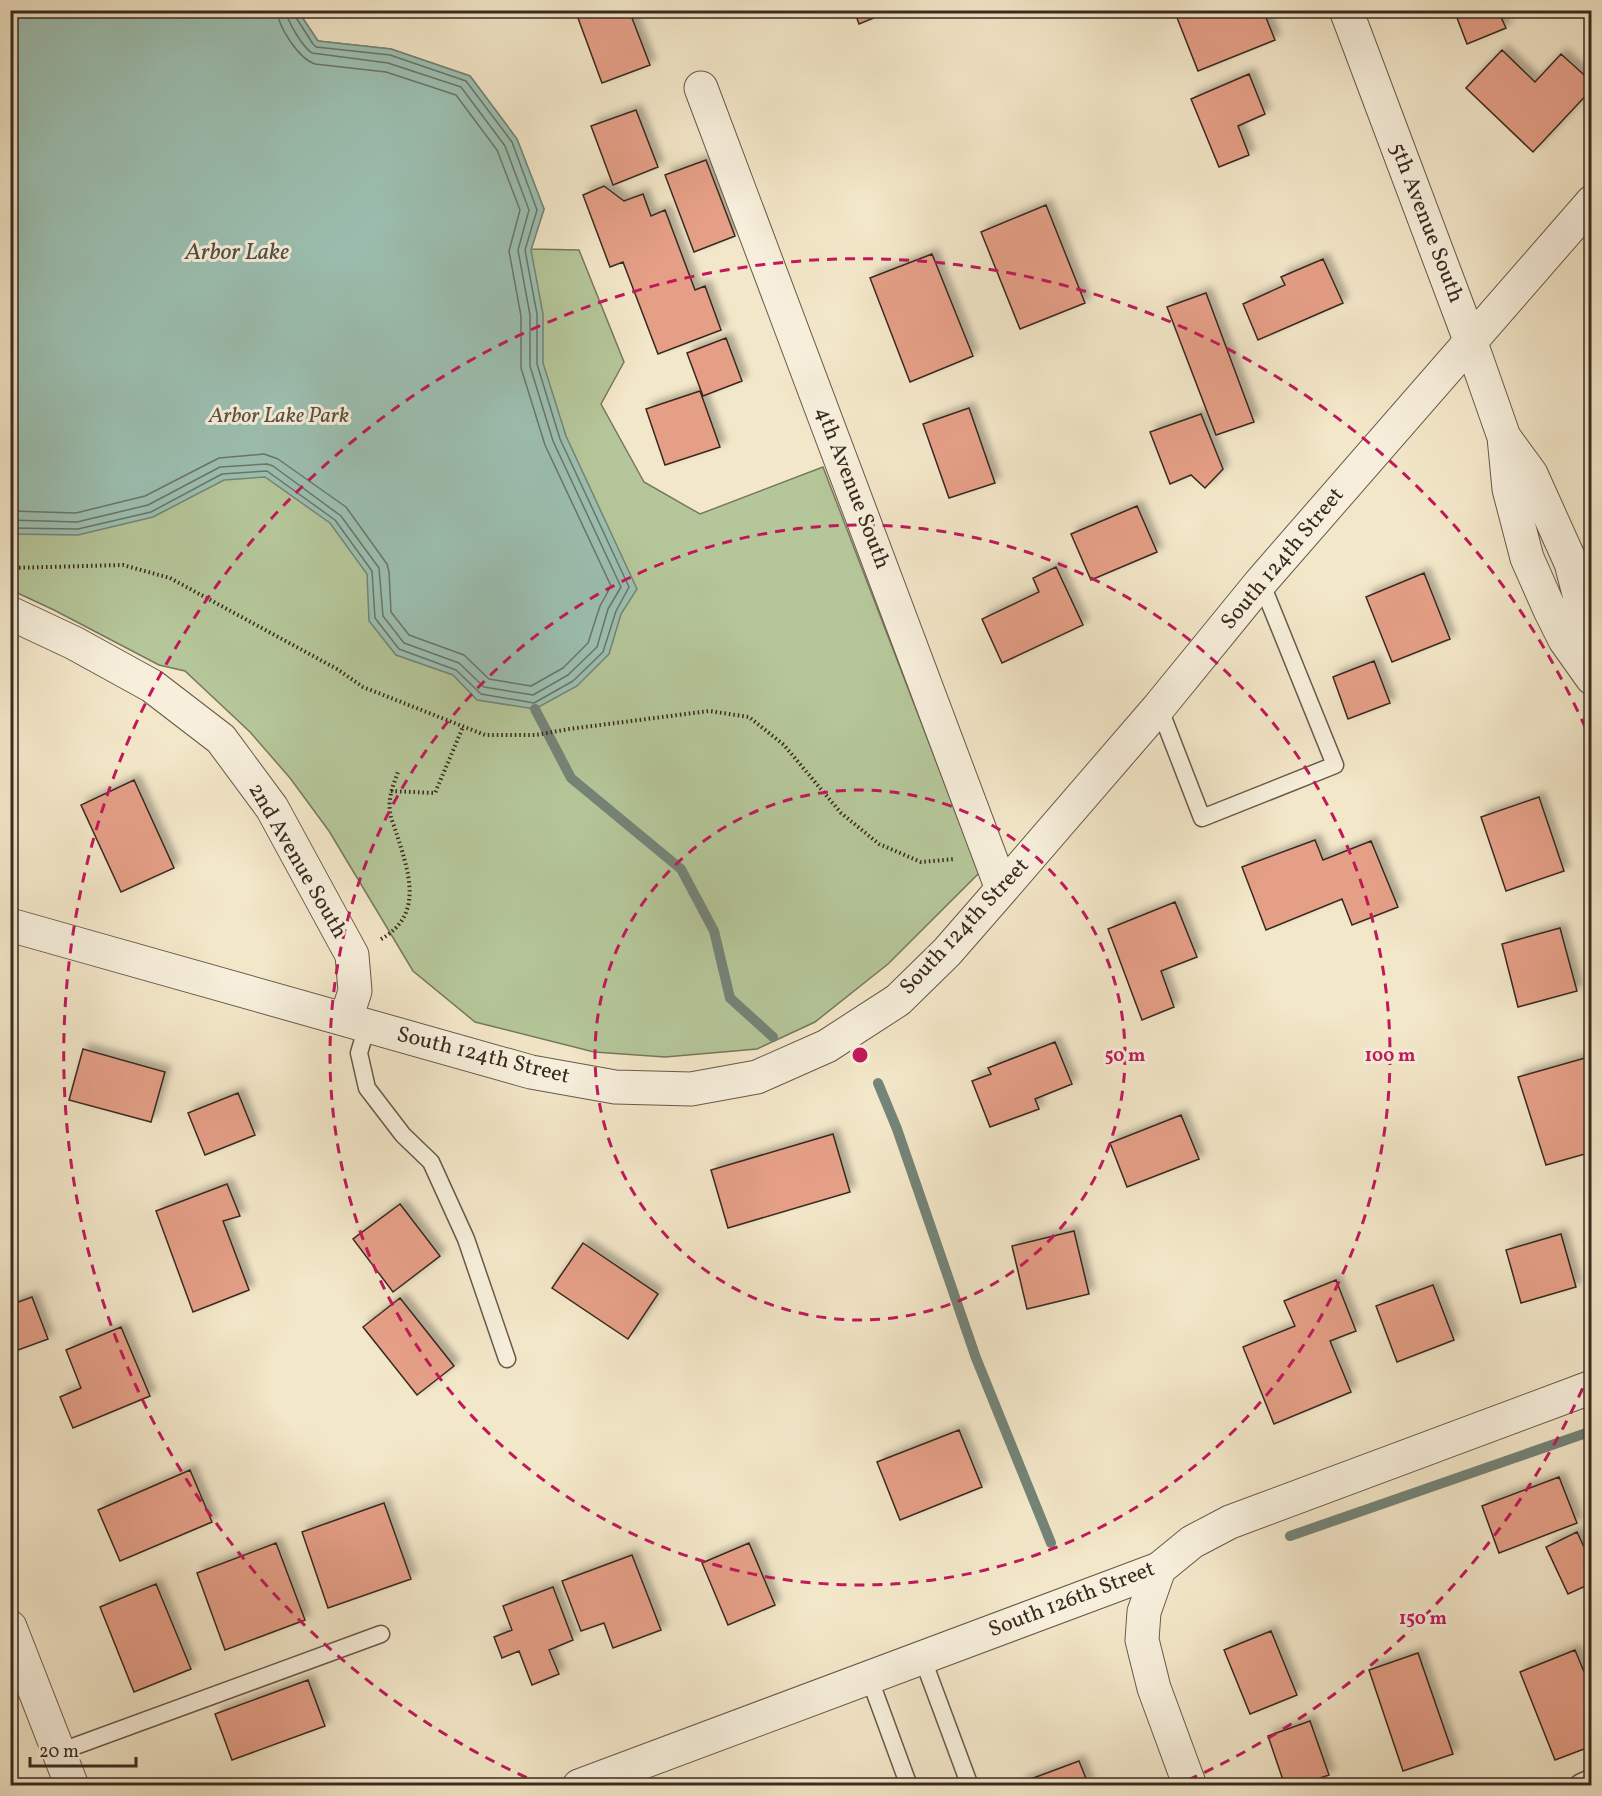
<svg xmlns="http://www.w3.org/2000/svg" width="1602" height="1796" viewBox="0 0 1602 1796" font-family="Vollkorn,serif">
  <defs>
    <filter id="shadow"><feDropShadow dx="5.5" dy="-5.5" stdDeviation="3" flood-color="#0004"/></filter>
  </defs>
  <rect width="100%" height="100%" fill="#f3e7c9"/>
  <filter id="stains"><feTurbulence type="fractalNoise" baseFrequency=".00333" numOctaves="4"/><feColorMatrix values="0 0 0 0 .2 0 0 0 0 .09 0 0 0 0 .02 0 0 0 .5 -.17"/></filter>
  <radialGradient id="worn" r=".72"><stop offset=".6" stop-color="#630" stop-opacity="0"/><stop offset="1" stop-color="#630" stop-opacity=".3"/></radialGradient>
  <path fill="#b5c79a" stroke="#77785d" stroke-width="1.5" d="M11,11h287l20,30 73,8 79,27 47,63 27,70 -13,40 48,1 45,112 -23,42 43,78 56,32 123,-47 156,406 -91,91 -73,58 -58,27 -92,8 -71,-5 -119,-30 -62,-51 -84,-140 -39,-53 -40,-46 -65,-61 -26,-6 -105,-55 -43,-20z"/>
  <path fill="#9cc0b2" stroke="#748478" stroke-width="1.5" d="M11,10l287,1 20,30 73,8 79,27 47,63 27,70 -13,41 12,64v49l23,73 71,153 -16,25 -12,40 -32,32 -42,23 -58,-9 -24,-25 -57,-20 -27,-34 -2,-47 -37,-51 -65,-46 -41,3 -71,37 -75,18 -67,-1z"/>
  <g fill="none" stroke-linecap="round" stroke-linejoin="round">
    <path stroke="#6a7569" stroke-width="1.5" d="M10,511l66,2 69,-17 74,-38 45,-4 14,5 68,48 41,57 2,8 2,40 18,23 55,20 25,24 42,7 32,-18 25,-25 12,-37 11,-20 -66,-141 -24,-77v-52l-12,-65 11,-41 -23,-60 -41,-55 -70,-23 -71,-8c-16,-5 -37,-37 -38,-54
      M10,520l67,2 71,-17 72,-38 47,-3 6,2 68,50 38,52 4,48 21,27 55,20 25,24 49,8 35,-20 29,-28 11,-38 13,-22 -68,-146 -23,-75v-51l-12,-65 11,-40 -24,-64 -44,-59 -73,-24 -76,-10c-9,-6 -25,-31 -26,-43
      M10,528l68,1 73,-17 71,-38 45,-3 68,49 37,51 3,47 24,31 57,21 25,24 53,9 39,-22 30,-29 13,-41 13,-24 -69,-148 -23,-75v-50l-12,-64 12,-40 -25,-68 -46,-61 -76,-26 -74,-8 -3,-3 -18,-28 -1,-6"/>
    <path stroke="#748478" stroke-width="10" d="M535,709l36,69 110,91 33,62 16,67 43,39
      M878,1083l19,46 79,229 75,185
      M1290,1536l302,-105"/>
  </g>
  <path fill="#e59f87" stroke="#392a20" stroke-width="1.5" filter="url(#shadow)" d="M575,10h76l-19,8 18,47 -48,18z
    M854,10h39l-34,14z
    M1174,10h89l12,30 -77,31z
    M1454,10h56l-10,5 6,13 -39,16z
    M1502,50l33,32 26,-28 31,28v7l-59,63 -67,-64z
    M1249,74l16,40 -27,12 11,29 -30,12 -28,-68z
    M636,110l22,57 -45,18 -22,-59z
    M706,160l29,76 -41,16 -29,-77z
    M604,186l20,15 19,-7 8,22 14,-6 30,80 10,-4 16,44 -63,24 -35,-92 -13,5 -27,-72z
    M1046,205l39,98 -65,26 -39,-97z
    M932,254l41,102 -63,26 -40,-104z
    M1323,259l20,44 -85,37 -15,-36 42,-19 -4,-8z
    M1206,293l48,129 -38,13 -49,-128z
    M726,338l16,43 -39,15 -16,-43z
    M700,391l20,56 -55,18 -19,-56z
    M969,408l26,75 -46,15 -26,-74z
    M1201,414l22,55 -18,19 -14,-13 -21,9 -20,-52z
    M1137,506l20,46 -66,28 -20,-46z
    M1056,567l27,58 -81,38 -20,-44 57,-27 -6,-14z
    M1424,573l26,66 -58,23 -26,-65z
    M1374,661l16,42 -42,16 -15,-42z
    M134,780l40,88 -53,24 -40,-87z
    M1539,797l25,74 -58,20 -25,-74z
    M1315,840l8,20 48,-19 27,66 -46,18 -10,-26 -76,31 -24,-63z
    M1175,902l22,55 -36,14 13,36 -32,13 -34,-91z
    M1560,928l17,63 -59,16 -16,-63z
    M1055,1042l17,42 -37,15 4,10 -49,18 -18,-46 19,-7 -3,-6z
    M83,1049l82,23 -14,50 -82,-22z
    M1592,1056v96l-46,13 -28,-88z
    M238,1093l17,42 -50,20 -17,-42z
    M1181,1115l18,44 -72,28 -17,-44z
    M833,1134l17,58 -122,36 -17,-58z
    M227,1184l13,32 -17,5 26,69 -56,22 -37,-101z
    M400,1204l40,52 -47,36 -40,-53z
    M1074,1231l15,63 -62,15 -15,-63z
    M1561,1234l15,53 -55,16 -15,-53z
    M583,1243l75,51 -30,45 -76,-51z
    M1336,1280l20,51 -26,10 21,51 -77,32 -31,-77 52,-21 -11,-25z
    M1433,1285l21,55 -57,22 -21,-56z
    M32,1297l16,42 -38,14v-48z
    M400,1298l54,68 -37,29 -54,-68z
    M121,1327l29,69 -77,32 -13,-31 21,-9 -15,-38z
    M959,1430l23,57 -82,33 -23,-58z
    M190,1470l22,52 -92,39 -22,-51z
    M1559,1477l18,46 -78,30 -17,-47z
    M384,1503l27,76 -83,29 -26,-76z
    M1577,1532l15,32v19l-24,11 -22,-47z
    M276,1543l29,77 -80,30 -28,-77z
    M749,1543l26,62 -47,20 -26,-62z
    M632,1555l29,75 -48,18 -9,-25 -23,8 -19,-50z
    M156,1584l35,85 -57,23 -34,-85z
    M553,1587l20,53 -24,10 10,24 -27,11 -13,-34 -17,7 -8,-21 18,-7 -9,-24z
    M1271,1631l26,64 -47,19 -26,-64z
    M1575,1650l17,41v55l-37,14 -35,-88z
    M1418,1653l35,101 -50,17 -34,-101z
    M308,1680l17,46 -93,34 -17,-46z
    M1310,1721l19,54 -32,11h-12l-17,-50z
    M1079,1761l10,25h-68l-1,-3z"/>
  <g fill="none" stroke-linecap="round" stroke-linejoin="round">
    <g stroke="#68594a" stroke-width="19">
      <path id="service" d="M1159,707l43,111 133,-53 -74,-183
        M367,1026l-8,27 8,35 36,47 28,27 35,77 41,120
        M922,1657l48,129
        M869,1677l40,109
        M59,1752l322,-118
        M1580,1786l-1,-3 13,-6"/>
    </g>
    <g stroke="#68594a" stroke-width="35">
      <path id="minor" d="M701,88l301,801
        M10,613l64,30 78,43 69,53 51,69 80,147 3,36 -9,28
        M10,925l521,147 84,15 76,2 66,-12 70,-31 71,-46 49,-48 55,-63 157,-182 102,-125 331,-380
        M10,1627l62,159
        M579,1786l580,-217"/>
    </g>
    <g stroke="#68594a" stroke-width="35">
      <path id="tertiary" d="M1346,10l124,330 34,97 5,52 18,69 23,52 15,30 27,38
        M1504,437l27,37 40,89 17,66 4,26
        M1190,1786l-36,-98 -12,-48 2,-28 15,-43 33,-27 38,-20 362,-135"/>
    </g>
    <path stroke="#392a20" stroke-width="4" stroke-dasharray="1.5 3" stroke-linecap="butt" d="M10,568l113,-3 47,13 167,91 26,18 122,48h51l33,-6 140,-18 40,6 35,28 57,68 38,31 42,18 34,-3
      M391,791l44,2 28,-66
      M381,939c43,-24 28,-66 16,-104 -2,-7 -6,-15 -7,-23 -2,-14 3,-27 8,-40"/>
    <use href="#service" stroke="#f7efdc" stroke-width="16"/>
    <use href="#minor" stroke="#f7efdc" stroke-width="33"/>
    <use href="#tertiary" stroke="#f7efdc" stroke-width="33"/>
  </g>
  <g fill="none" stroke="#c2185b" stroke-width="3" stroke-dasharray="10 8">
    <circle cx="860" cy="1055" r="265"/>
    <circle cx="860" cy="1055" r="530"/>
    <path d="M1590 1372A796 796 0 0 1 1177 1785M543 1785A796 796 0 1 1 1590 738"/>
  </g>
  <g text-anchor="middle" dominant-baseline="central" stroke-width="6" stroke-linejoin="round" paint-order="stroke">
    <g font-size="22" fill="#392a20" stroke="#f7efdc">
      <text transform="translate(1426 223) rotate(69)">5th Avenue South</text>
      <text transform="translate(852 488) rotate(69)">4th Avenue South</text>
      <text transform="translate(1283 559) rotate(-50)">South 124th Street</text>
      <text transform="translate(297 861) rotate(60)">2nd Avenue South</text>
      <text transform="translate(965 927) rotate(-47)">South 124th Street</text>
      <text transform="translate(483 1056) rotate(14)">South 124th Street</text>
      <text transform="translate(1072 1600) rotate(-21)">South 126th Street</text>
    </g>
    <g font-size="22" font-style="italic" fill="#58513e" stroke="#f7efdc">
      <text x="279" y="416">Arbor Lake Park</text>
    </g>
    <g font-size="24" font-style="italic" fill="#525044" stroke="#f7efdc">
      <text x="237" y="253">Arbor Lake</text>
    </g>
  </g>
  <circle cx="860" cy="1055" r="9" fill="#c2185b" stroke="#f7efdc" stroke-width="3"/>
  <g font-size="18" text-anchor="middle" font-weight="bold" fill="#c2185b" stroke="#f7efdc" stroke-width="6" stroke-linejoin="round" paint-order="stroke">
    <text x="1125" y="1061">50 m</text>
    <text x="1390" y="1061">100 m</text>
    <text x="1423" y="1624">150 m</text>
  </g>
  <rect width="1602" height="1796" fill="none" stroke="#f3e7c9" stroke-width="36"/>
  <rect x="12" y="12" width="1578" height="1772" fill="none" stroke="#392a20" stroke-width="3"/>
  <rect x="18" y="18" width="1566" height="1760" fill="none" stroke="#392a20" stroke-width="1.5"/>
  <path d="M30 1757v9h106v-9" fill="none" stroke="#392a20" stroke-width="3"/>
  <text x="39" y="1757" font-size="18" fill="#392a20" stroke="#f7efdc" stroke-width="4.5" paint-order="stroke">20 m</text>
  <rect width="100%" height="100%" filter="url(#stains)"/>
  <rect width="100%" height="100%" fill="url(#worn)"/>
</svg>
